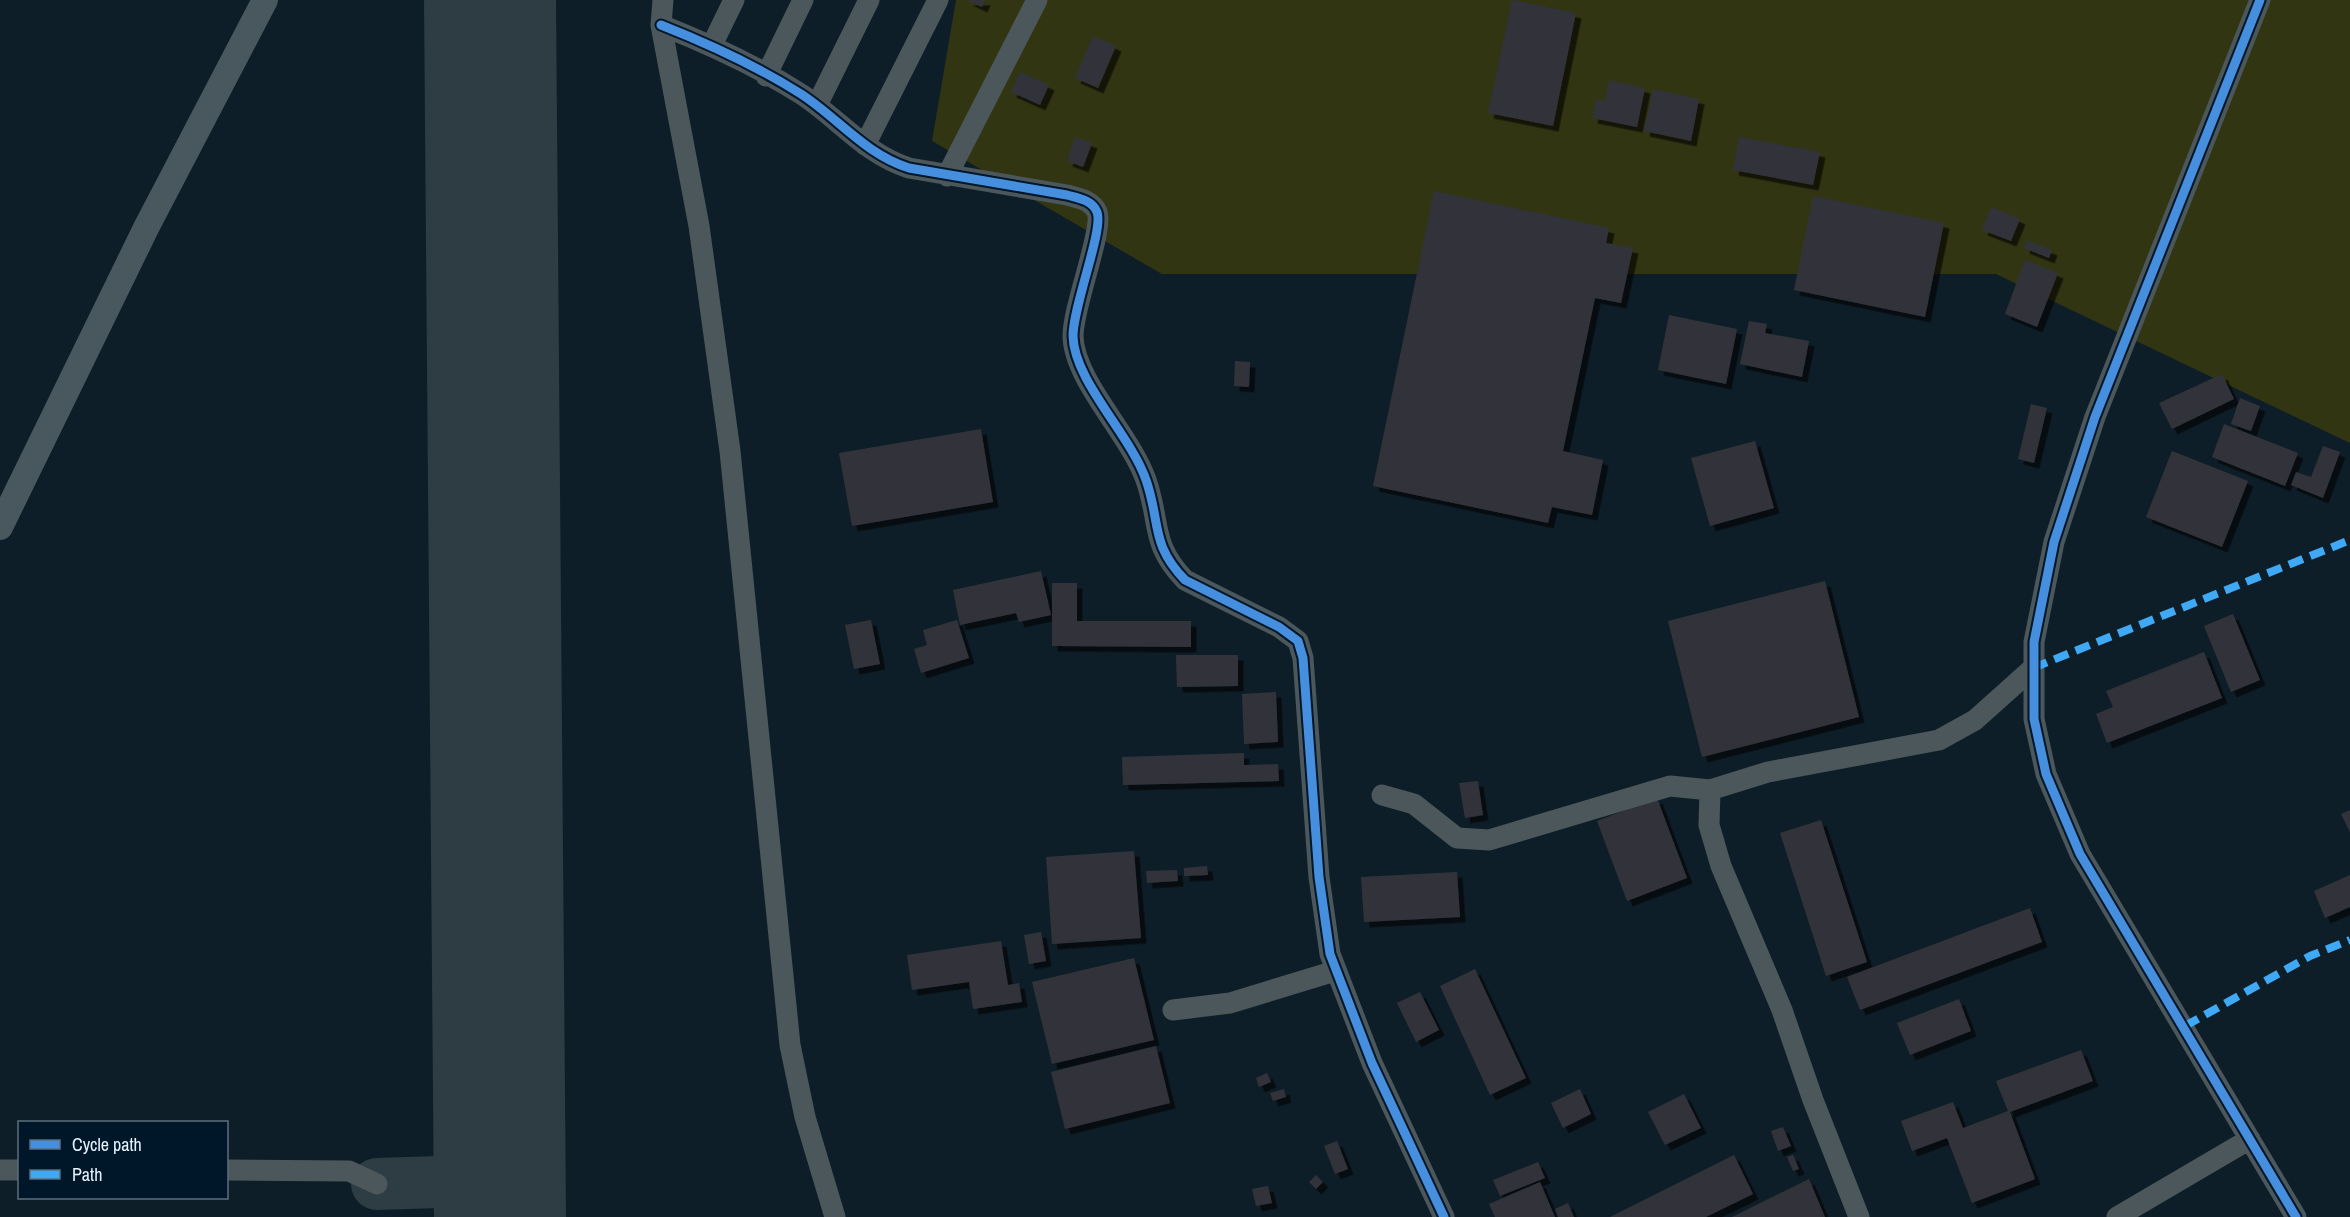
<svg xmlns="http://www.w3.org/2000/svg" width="2350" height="1217" viewBox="0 0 2350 1217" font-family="'Archivo Narrow',sans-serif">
  <defs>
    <filter id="shadow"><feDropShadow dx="5.5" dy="5.5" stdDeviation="0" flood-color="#0009"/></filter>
  </defs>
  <rect width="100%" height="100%" fill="#0e1e28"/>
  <path fill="#313512" d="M956,0h1394v443l-354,-169h-834l-230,-133z"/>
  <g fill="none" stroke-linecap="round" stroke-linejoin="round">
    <path stroke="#2e3c43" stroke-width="52" d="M377,1184l123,-4"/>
    <path stroke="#2e3c43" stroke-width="132" d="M490,0l10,1217"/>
  </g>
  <path fill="#32333a" filter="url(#shadow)" d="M967,0h18l-3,7z
    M1512,0l64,13 -23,113 -65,-13z
    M1093,36l23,10 -18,42 -23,-10z
    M1020,72l29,13 -9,20 -29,-13z
    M1609,80l36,8 -8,39 -45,-9 4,-19 9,2z
    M1653,89l46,10 -8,42 -47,-10z
    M1075,137l17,6 -9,24 -16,-6z
    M1739,137l81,15 -7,33 -80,-15z
    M1434,191l175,37 -3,15 27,5 -12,55 -26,-5 -32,153 40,9 -11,55 -40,-8 -4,16 -175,-37z
    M1813,196l131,27 -19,94 -131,-27z
    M1991,207l29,12 -9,22 -29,-11z
    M2027,240l25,10 -3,8 -25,-10z
    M2025,260l33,13 -21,54 -32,-13z
    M1669,315l68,14 -11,55 -68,-14z
    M1749,321l18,3 -2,9 44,8 -7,36 -62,-13z
    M1235,361l15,1 -1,25 -15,-1z
    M2222,374l12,25 -62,30 -13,-26z
    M2240,398l20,8 -9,25 -20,-7z
    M2031,404l16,4 -13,55 -16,-4z
    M2224,424l74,29 -13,33 -73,-29z
    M981,429l12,73 -141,24 -13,-73z
    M1755,441l19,67 -64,18 -19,-68z
    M2323,446l17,6 -17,46 -32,-13 5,-13 15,5z
    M2172,451l76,30 -26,66 -76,-30z
    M1041,571l10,44 -32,7 -3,-9 -56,12 -7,-35z
    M1825,581l34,136 -157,40 -34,-136z
    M1052,583h25v38h114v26l-139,-1z
    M2233,614l27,66 -29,12 -27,-66z
    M871,620l9,44 -26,5 -9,-44z
    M957,620l12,38 -48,15 -7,-24 13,-4 -4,-15z
    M2204,652l18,46 -115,45 -11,-29 17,-7 -7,-16z
    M1176,655h62v31l-61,1z
    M1276,692l2,50 -34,2 -2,-50z
    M1244,753v12l34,-1 1,17 -156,4 -1,-28z
    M1478,781l5,34 -18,3 -6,-35z
    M1657,798l30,80 -60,23 -30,-80z
    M2350,810v22l-9,-18z
    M1821,820l46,142 -41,14 -46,-143z
    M1134,851l7,87 -89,6 -6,-87z
    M1207,866l1,9 -24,1v-8z
    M1177,870l1,11 -31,2 -1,-12z
    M1457,872l3,45 -96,5 -3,-45z
    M2350,875v32l-25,11 -11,-27z
    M2030,908l12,34 -182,68 -13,-33z
    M1041,932l5,29 -17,3 -5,-29z
    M1001,941l7,44 11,-2 3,19 -49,7 -4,-27 -57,8 -5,-35z
    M1134,958l20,82 -102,24 -20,-82z
    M1475,969l51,109 -36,17 -50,-109z
    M1420,992l19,38 -23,12 -19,-39z
    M1959,999l12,32 -61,24 -13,-32z
    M1156,1046l14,57 -105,26 -14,-57z
    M2081,1050l12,31 -83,31 25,67 -63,24 -25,-65 -35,13 -11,-30 52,-19 10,26 45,-17 -12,-30z
    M1267,1073l4,9 -12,5 -3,-9z
    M1284,1089l2,8 -13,4 -3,-8z
    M1580,1089l11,25 -28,14 -12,-25z
    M1684,1094l17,34 -36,17 -17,-33z
    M1783,1127l8,19 -13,5 -7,-20z
    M1337,1141l11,28 -13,5 -11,-28z
    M1734,1155l19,39 -47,23h-96z
    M1793,1155l6,14 -6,2 -6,-14z
    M1538,1162l7,16 -45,18 -7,-16z
    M1316,1175l7,7 -7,7 -7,-7z
    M1809,1179l16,38h-93z
    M1540,1182l15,35h-60l-6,-13z
    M1268,1186l4,17 -16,3 -4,-17z
    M1568,1203l6,14h-16l-3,-8z"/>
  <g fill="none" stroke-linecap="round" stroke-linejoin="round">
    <path stroke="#4b575b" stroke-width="21" d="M663,0l-2,25 38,201 31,225 60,594 15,72 30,100
      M2260,0l-165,417 -41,125 -20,100v77l12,55 34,80 216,363
      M661,25c48,19 96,41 140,69 37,24 64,60 108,74l158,27c11,3 25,5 30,17 7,17 -24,94 -24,124 1,45 57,98 73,144 15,43 4,64 39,100l94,47 19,14 5,17 16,219 11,77 42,109 72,154
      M712,45l22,-45
      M766,76l37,-76
      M817,105l52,-105
      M865,145l73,-145
      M947,176l90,-176
      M1710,790l-1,35 12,41 61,144 31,90 46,117
      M1382,795l32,9 43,34 32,2 181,-54 40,4 58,-18 171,-32 36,-20 58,-52
      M1173,1010l57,-7 105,-32
      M0,1170h20
      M226,1170l123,1 28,13
      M2117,1217l133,-78"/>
    <path stroke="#48585e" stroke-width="26" d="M0,527l146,-299 119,-228"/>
    <path stroke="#3fa9f5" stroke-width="8" stroke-dasharray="15 8" stroke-linecap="butt" d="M2033,668l317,-128
      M2185,1026l125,-70 40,-16"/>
    <g stroke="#001729" stroke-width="13">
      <path id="cycleway" d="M2260,0l-165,417 -41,125 -20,100v77l12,55 34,80 216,363
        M661,25c48,19 96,41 140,69 37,24 64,60 108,74l158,27c11,3 25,5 30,17 7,17 -24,94 -24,124 1,45 57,98 73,144 15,43 4,64 39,100l94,47 19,14 5,17 16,219 11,77 42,109 72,154"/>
    </g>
    <use href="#cycleway" stroke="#468fdf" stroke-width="9"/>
  </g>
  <rect x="18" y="1121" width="210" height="78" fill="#001729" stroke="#5c6f7e" stroke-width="1.5"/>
  <rect x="30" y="1140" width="30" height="9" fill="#468fdf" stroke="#5c6f7e" stroke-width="1.5"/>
  <text x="72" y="1151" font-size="18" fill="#e6f3fd">Cycle path</text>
  <rect x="30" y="1170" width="30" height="9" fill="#3fa9f5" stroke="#5c6f7e" stroke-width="1.5"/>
  <text x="72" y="1181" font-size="18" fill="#e6f3fd">Path</text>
</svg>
